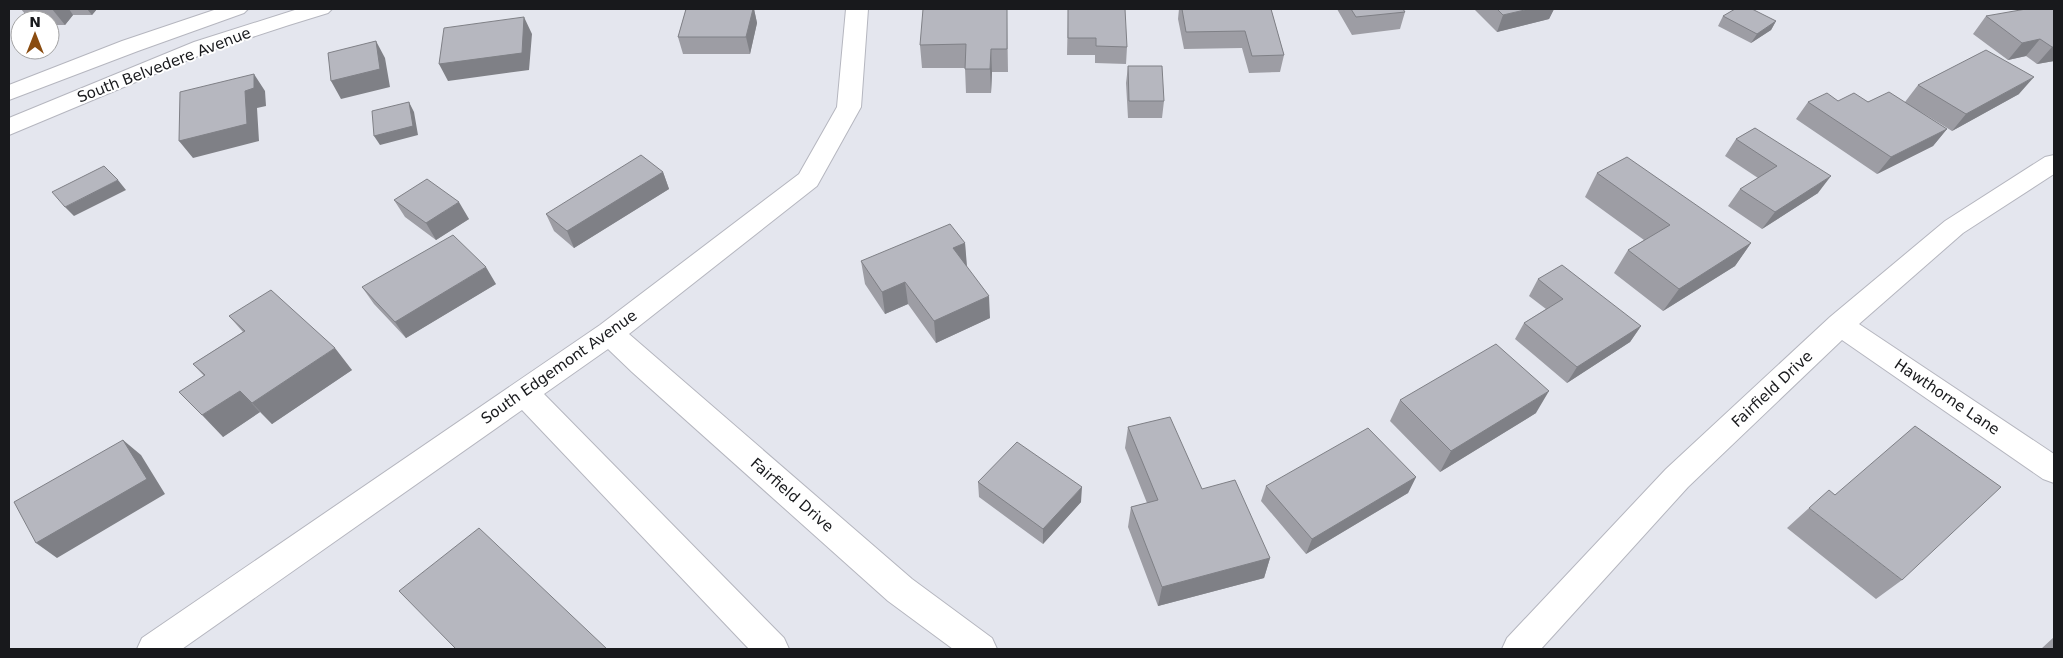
<svg xmlns="http://www.w3.org/2000/svg" width="2063" height="658" viewBox="0 0 2063 658" font-family="'DejaVu Sans',sans-serif">
  <rect width="100%" height="100%" fill="#e4e6ee"/>
  <g fill="none" stroke-linecap="round" stroke-linejoin="round">
    <g stroke="#b5b6bf" stroke-width="2">
      <path id="street" d="M217,9h31l-4,4 -106,38 -129,49v-15l113,-44z
        M298,9h34l-4,4 -39,12 -79,26 -201,84v-17l185,-76z
        M846,9h22l-7,98 -44,79 -188,148 283,245 80,59 5,11h-44l-65,-48 -256,-229 -24,-23 -64,45 240,244 5,11h-40l-227,-239 -340,239h-45l5,-11 458,-313 199,-151 38,-67z
        M2054,155v19l-91,59 -104,91 195,130v29l-11,-4 -201,-139 -154,147 -147,162h-39l5,-11 159,-169 164,-152 115,-96 100,-64z"/>
    </g>
    <use href="#street" fill="#fff" fill-rule="evenodd"/>
  </g>
  <path fill="#9d9da4" d="M21,9h76l-5,6h-19l-8,10h-15v-5h-20z
    M686,9h68l3,14 -7,31h-67l-5,-17z
    M1007,9l1,63h-16l-1,21h-25l-1,-25h-43l-2,-23z
    M1068,9l59,38 -1,17 -31,-1v-8h-28z
    M1179,9h92l13,46 -4,17 -31,1 -7,-25 -58,1 -6,-30z
    M1337,9h66l2,3 -5,17 -48,6z
    M1475,9h79l-5,10 -52,13 -22,-22z
    M2054,9v52l-17,3 -11,-8 -18,4 -35,-26 13,-18z
    M1723,16l53,5 -5,9 -20,13 -33,-17z
    M1128,66l36,35 -2,17h-34l-2,-35z
    M1918,85l101,9 -67,37 -36,-22 31,20 -14,17 -56,28 -81,-55 12,-17 30,-1 67,1z
    M1755,128l63,65 -56,36 -34,-23 12,-17 18,-11 -33,-22 11,-17z
    M663,172l6,17 -95,59 -20,-17 -8,-17z
    M1597,173l154,70 -16,23 -72,45 -49,-38 14,-23 16,-10 -59,-43z
    M394,200l75,19 -33,21 -31,-23z
    M965,243l1,23 24,52 -54,25 -28,-39 -23,10 -20,-30 -4,-23z
    M1538,279l103,47 -11,16 -63,41 -52,-44 9,-16 22,-14 -17,-13z
    M496,284l-90,54 -32,-34 -12,-17z
    M229,316l123,54 -80,54 -12,-12 -37,25 -19,-61 -11,-12 50,-32z
    M1400,400l136,13 -96,59 -50,-51z
    M1128,427l74,62 68,69 -6,20 -106,28 -30,-79 3,-20 16,-4 -22,-55z
    M1416,477l-8,16 -102,61 -45,-53 5,-15z
    M978,482l103,20 -38,42 -64,-47z
    M1809,508l93,72 -26,19 -89,-71z
    M2054,637v12h-13z"/>
  <path fill="#7f8086" d="M52,9h17l4,6 -8,10z
    M87,9h10l-5,6z
    M753,9h1l3,14 -7,31 -4,-17z
    M1529,9h25l-5,10 -52,13 6,-17z
    M524,17l8,17 -3,36 -81,11 -9,-17z
    M1776,21l-5,9 -20,13 6,-9z
    M2040,39l-14,17 -18,4 14,-17z
    M376,41l9,17 5,29 -49,12 -10,-18z
    M2052,47h2v14l-17,3z
    M991,49l1,23 -1,21 -1,-24z
    M254,74l11,17 1,15 -9,2 2,33 -66,17 -14,-17 66,-50z
    M2034,77l-15,17 -67,37 14,-17z
    M409,102l5,10 4,23 -38,10 -6,-9z
    M1947,129l-14,17 -56,28 14,-17z
    M663,172l6,17 -95,59 -7,-17z
    M1831,176l-13,17 -56,36 13,-17z
    M118,180l8,10 -52,26 -9,-9z
    M459,202l10,17 -33,21 -10,-17z
    M965,243l2,23 -13,5 -1,-23z
    M1751,243l-16,23 -72,45 16,-22z
    M486,267l10,17 -90,54 -11,-16z
    M905,282l3,22 -23,10 -3,-22z
    M989,296l1,22 -54,25 -2,-22z
    M1641,326l-11,16 -63,41 10,-16z
    M335,348l17,22 -80,54 -20,-21z
    M240,391l20,21 -37,25 -21,-22z
    M1549,391l-13,22 -96,59 11,-21z
    M123,440l18,15 24,39 -108,64 -21,-15z
    M1416,477l-8,16 -102,61 6,-15z
    M1082,487l-1,15 -38,42v-15z
    M1270,558l-6,20 -106,28 4,-19z"/>
  <path fill="#b6b7bf" stroke="#7f8086" d="M686,9h67l-7,28h-68z
    M923,9h84v40h-16l-1,20h-25l1,-25 -46,1z
    M1068,9h57l2,38 -31,-1v-8h-28z
    M1182,9h89l13,46 -32,1 -7,-25 -59,1z
    M1351,9h52l2,3 -49,5z
    M1497,9h32l-26,6z
    M1735,9h17l24,12 -19,13 -34,-18z
    M2026,9h28v38h-2l-12,-8 -18,4 -36,-27z
    M524,17l-2,36 -83,11 5,-36z
    M376,41l4,28 -49,12 -3,-28z
    M1986,50l48,27 -68,37 -48,-29z
    M1128,66h34l2,35h-35z
    M254,74v14l-9,3 2,33 -68,17 1,-49z
    M1889,92l58,37 -56,28 -83,-55 19,-9 11,8 16,-8 14,9z
    M409,102l4,24 -39,10 -2,-25z
    M1755,128l76,48 -56,36 -35,-23 37,-23 -41,-27z
    M641,155l22,17 -96,59 -21,-17z
    M1627,157l124,86 -72,46 -51,-39 42,-25 -73,-52z
    M104,166l14,14 -53,27 -13,-15z
    M427,179l32,23 -33,21 -32,-23z
    M950,224l15,19 -12,5 36,48 -55,25 -29,-39 -23,10 -21,-31z
    M453,235l33,32 -91,55 -33,-35z
    M1562,265l79,61 -64,41 -53,-44 39,-24 -25,-20z
    M271,290l64,58 -83,55 -12,-12 -38,24 -23,-23 26,-17 -12,-11 52,-33 -16,-15z
    M1496,344l53,47 -98,60 -51,-51z
    M1170,417l32,72 33,-9 35,78 -108,29 -31,-80 27,-7 -30,-73z
    M1915,426l86,61 -99,93 -93,-72 20,-18 6,5z
    M1368,428l48,49 -104,62 -46,-53z
    M123,440l24,39 -111,64 -22,-41z
    M1017,442l65,45 -39,42 -65,-47z
    M479,528l128,121h-151l-57,-58z"/>
  <g text-anchor="middle" dominant-baseline="central" stroke-width="4" stroke-linejoin="round" paint-order="stroke">
    <g font-size="15" fill="#18191c" stroke="#fff">
      <text transform="translate(164 65) rotate(-21)">South Belvedere Avenue</text>
      <text transform="translate(559 367) rotate(-35)">South Edgemont Avenue</text>
      <text transform="translate(1772 389) rotate(-43)">Fairfield Drive</text>
      <text transform="translate(1947 397) rotate(34)">Hawthorne Lane</text>
      <text transform="translate(792 495) rotate(41)">Fairfield Drive</text>
    </g>
  </g>
  <rect width="2063" height="658" fill="none" stroke="#18191c" stroke-width="20"/>
  <g transform="translate(35 35)"><circle r="24" fill="#ffffff" stroke="#a3a3a4"/>
  <path d="M0-4L9 19L0 12L-9 19Z" fill="#8a4c10"/>
  <text y="-8" font-size="14" font-weight="bold" text-anchor="middle" fill="#18191c">N</text>
  </g>
</svg>
